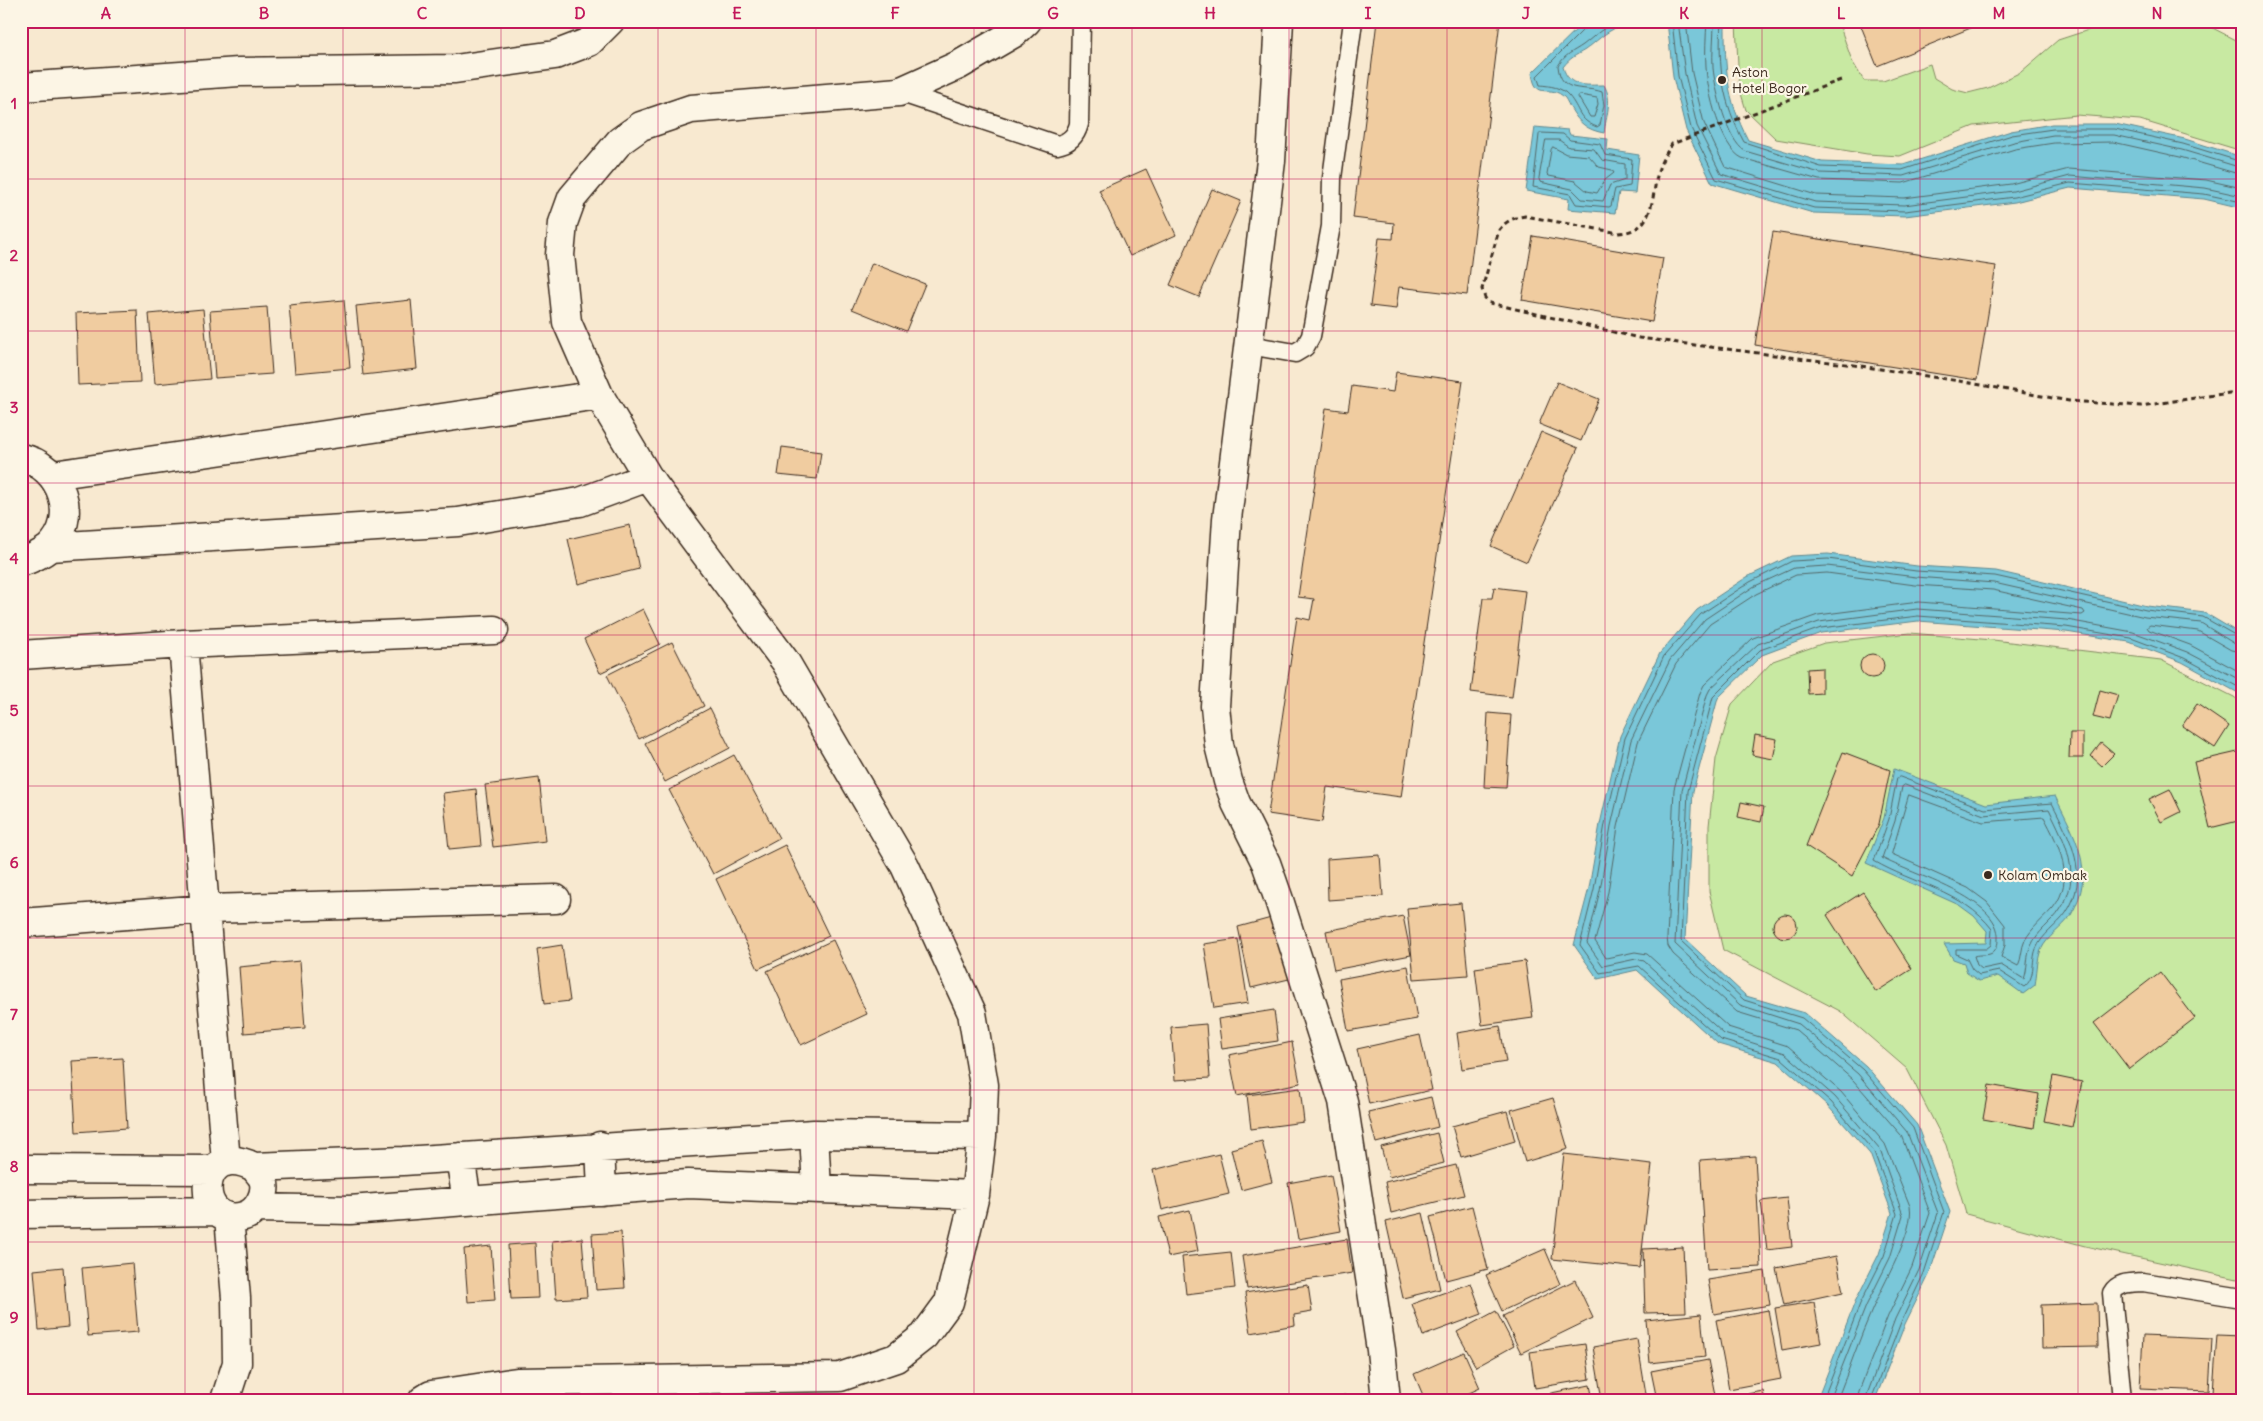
<svg xmlns="http://www.w3.org/2000/svg" width="2263" height="1421" viewBox="0 0 2263 1421" font-family="Delius,sans-serif">
  <rect width="100%" height="100%" fill="#f8e9d0"/>
  <filter id="ink" filterUnits="userSpaceOnUse"><feTurbulence type="fractalNoise" baseFrequency=".02" numOctaves="2"/><feDisplacementMap in="SourceGraphic" scale="10" xChannelSelector="R" yChannelSelector="G"/><feConvolveMatrix kernelMatrix="1 2 1 2 8 2 1 2 1" color-interpolation-filters="sRGB"/></filter>
  <g filter="url(#ink)">
    <path fill="#c8e9a2" stroke="#828a60" d="M1736,21h102l14,40 12,20h19l47,-17 4,14 18,11 16,4 20,-5 33,-16 37,-32 58,-19h83l43,22v108l-102,-31 -64,-5 -102,11 -74,30 -33,-2 -91,-15 -30,-29 -7,-23z
      M1910,633l83,7 168,20 73,37 8,6v577l-157,-34 -119,-32 -20,-69 -39,-76 -67,-58 -117,-61 -14,-59v-65l7,-67 16,-55 41,-43 51,-18z"/>
    <path fill="#7ac7d9" stroke="#61888e" d="M1585,21h52c-6,4 -12,3 -19,6 -13,5 -22,15 -33,23 -10,6 -14,7 -22,17 6,21 22,18 41,18 9,15 2,31 0,48 -17,-3 -25,-10 -33,-24 -2,-3 -4,-8 -6,-11 -15,-16 -29,5 -33,-25z
      M1667,21h58c0,47 1,76 23,119l74,22 81,3 108,-34 41,-7h63l70,15 57,18v51l-38,-9 -134,-11 -55,14 -110,14 -92,-3 -101,-30 -26,-53 -13,-53z
      M1535,127l33,3 2,5 38,4 -1,11 32,5 -4,38 -16,-1 -4,21 -47,-4 1,-10 -43,-8z
      M1828,554l89,12 79,5 151,35 58,7 37,22v60l-60,-33 -53,-20 -63,-10 -148,-11 -97,12 -59,22 -44,43 -25,93 -8,148 61,57 59,17 61,53 51,59 33,87 -21,63 -24,49 -30,76h-58l38,-98 24,-48 13,-41 -22,-59 -43,-49 -49,-43 -60,-18 -81,-74 -39,9 -24,-34 15,-57 11,-64 20,-88 40,-83 37,-43 50,-33 44,-21z
      M1894,769l92,35 69,-8c20,41 42,74 16,119 -8,13 -24,21 -30,35 -4,10 -4,24 -6,35l-12,9 -25,-18 -19,5 -12,-8 -3,-10 -11,-4 -9,-15 42,-1 1,-12 -13,-15 -15,-11 -93,-42 18,-45z"/>
    <g fill="none" stroke-linecap="round" stroke-linejoin="round">
      <path stroke="#546969" stroke-width="1" d="M1588,21l-2,6 -49,49 3,9c10,1 22,2 29,11 11,13 9,24 28,31l3,-2 4,-20 -2,-13c-19,-7 -41,3 -44,-26 7,-12 15,-14 25,-21 12,-9 23,-21 38,-24
        M1672,21l6,55 13,52 25,51 98,29 91,3 109,-14 56,-14 134,11 38,8
        M1678,21l7,53 12,52 24,48 94,28 89,3 109,-14 57,-15 135,12 37,8
        M1686,21l6,52 12,50 21,44 91,28 88,3 107,-14 58,-15 137,11 36,8
        M1707,21c-1,16 -2,31 -1,46 1,23 15,81 36,91l77,22 84,3 112,-34 39,-6 59,-1 67,15 62,18
        M1714,21c0,16 -2,32 -1,47 2,20 14,73 32,83l75,22 83,3 111,-34 39,-7h61l68,15 60,18
        M1721,21c-3,47 1,80 23,121l77,25 81,3 110,-35 41,-6h62l68,15 59,18
        M1580,95l17,3 1,6 -4,13h-4l-12,-20z
        M1541,133l22,1 7,6 30,4 5,11 27,4 -2,27 -15,3 -4,17 -2,1 -33,-3 -6,-10 -37,-7 6,-52z
        M1546,140h13l10,7 25,2 8,11 23,4v16l-15,5 -7,16 -21,-2 -10,-10 -32,-7 -1,-3z
        M1553,147l13,7 23,2 10,11 13,3 2,3 -9,7 -8,13 -10,-2 -12,-10 -26,-5 -2,-2 4,-24z
        M2242,652l-11,-2 -33,-19 -48,-6 -3,2 2,3 41,15 52,28
        M1900,777l85,32 67,-6c18,35 39,73 14,110 -9,13 -24,21 -30,36 -5,13 0,29 -12,38l-25,-16 -20,4 -7,-6 -5,-10 -11,-5v-5h30l5,-4 1,-16c-29,-38 -79,-45 -118,-68l15,-42 8,-41z
        M1905,785l79,30 65,-6c16,32 34,67 11,101 -8,13 -23,21 -29,36 -5,10 -3,23 -7,33l-23,-14 -19,4 -5,-4 -3,-9c6,-2 13,0 18,-3 5,-4 6,-9 6,-14 3,-41 -86,-64 -116,-81l13,-37 7,-34z
        M1909,795l74,27 61,-5c15,28 32,62 9,91 -10,11 -21,20 -28,32 -4,8 -3,18 -7,26l-17,-9 4,-12v-20l-18,-23 -19,-14 -76,-34z
        M1823,1400l37,-96 24,-48 13,-42 -23,-62 -43,-50 -50,-44 -60,-18 -82,-74 -39,7 -20,-28 14,-56 11,-65 20,-86 39,-82 37,-42 49,-32 42,-21 36,-2 88,12 79,5 151,34 57,7 39,22
        M1829,1400l37,-94 24,-48 13,-43 -23,-65 -45,-53 -50,-44 -61,-19 -80,-73 -8,-2 -33,7 -16,-23 13,-53 11,-64 20,-86 39,-80 35,-41 48,-32 41,-19 33,-2 89,11 78,6 151,34 56,6 34,21 7,1
        M1837,1400c12,-30 22,-61 35,-90 10,-24 43,-79 38,-104l-25,-62 -44,-52 -53,-46 -60,-19 -81,-73 -12,-2 -29,6 -11,-17 13,-49 10,-65 20,-85 38,-78 34,-40 46,-30 40,-19 31,-2 88,12 78,5 90,20 2,3 -3,2 -163,-13 -101,13 -65,23 -49,47 -4,8 -26,96 -7,149 1,8 5,8 64,58 59,18 57,50 48,55 29,78 -18,54 -24,49 -29,75 -2,9
        M1865,1400l30,-81 24,-49 19,-57 -31,-81 -49,-58 -59,-50 -59,-19 -65,-61 7,-154 25,-95 3,-6 48,-45 61,-22 98,-13 150,11 66,12 54,20 55,29
        M1871,1400l30,-78 23,-49 20,-61 -31,-84 -50,-58 -61,-52 -58,-18 -63,-59 7,-150 25,-94 47,-47 61,-22 97,-12 148,11 65,11 53,20 58,31"/>
    </g>
    <path fill="#f0cca0" stroke="#3b2a1e" d="M1377,21h123l-33,274 -68,-8 -3,22 -26,-3 9,-68 14,1 1,-16 -41,-5z
      M1859,21h129l-111,45z
      M1146,169l30,66 -46,21 -31,-66z
      M1212,189l29,12 -42,96 -29,-12z
      M1773,232l223,34 -19,114 -222,-35z
      M1533,236l130,22 -11,64 -130,-22z
      M872,263l53,21 -19,47 -54,-22z
      M344,300l6,68 -55,5 -6,-68z
      M411,300l6,69 -54,6 -7,-69z
      M267,307l5,67 -57,4 -5,-67z
      M203,309l7,70 -55,5 -6,-70z
      M137,310l3,72 -62,3 -2,-72z
      M1396,372l67,9 -62,416 -74,-10 -5,35 -54,-8 29,-197 13,3 4,-21 -16,-2 28,-189 22,3 4,-25 41,6z
      M1557,382l42,17 -18,42 -42,-17z
      M1541,432l37,16 -51,114 -36,-16z
      M782,447l39,5 -4,27 -39,-4z
      M630,525l9,44 -61,15 -10,-45z
      M1494,587l31,4 -13,106 -41,-5 12,-94h9z
      M643,609l17,35 -60,29 -16,-34z
      M672,642l32,64 -65,33 -32,-64z
      M1860 666a12 12 0 1 1 24 0a12 12 0 1 1-24 0Z
      M1822,668v25l-14,1 -1,-25z
      M2100,690l18,5 -8,26 -17,-4z
      M2197,704l32,22 -14,22 -33,-22z
      M710,708l20,40 -65,34 -20,-39z
      M1488,713l23,2 -5,73 -22,-1z
      M2070,733h13v25h-14z
      M1755,735l22,4 -4,20 -21,-4z
      M2101,743l13,11 -12,12 -11,-10z
      M2242,751v69l-32,8 -16,-66z
      M1843,752l47,18 -11,54 -27,52 -46,-30z
      M734,755l45,83 -66,36 -44,-84z
      M539,778l7,63 -53,6 -8,-62z
      M476,789l5,57 -32,3 -6,-56z
      M2170,789l11,23 -20,10 -12,-23z
      M1741,802l23,5 -3,15 -23,-5z
      M785,845l44,91 -71,33 -42,-90z
      M1380,855l3,41 -55,4 -1,-41z
      M1863,892l49,77 -36,23 -49,-77z
      M1461,903l7,72 -54,4 -7,-71z
      M1773 926a12 12 0 1 1 24 0a12 12 0 1 1-24 0Z
      M1403,916l8,39 -77,15 -8,-39z
      M1275,917l14,62 -38,9 -13,-61z
      M1238,939l10,64 -34,5 -10,-64z
      M833,940l34,74 -66,31 -34,-74z
      M562,945l8,56 -26,3 -7,-55z
      M300,961l5,67 -61,5 -5,-66z
      M1525,961l8,57 -51,7 -7,-57z
      M1408,966l9,53 -69,12 -9,-52z
      M2160,972l35,46 -66,51 -35,-46z
      M1274,1010l4,31 -56,8 -4,-30z
      M1206,1024l4,54 -35,2 -4,-53z
      M1500,1026l6,36 -44,7 -5,-36z
      M1420,1035l12,55 -63,14 -12,-55z
      M1292,1042l8,41 -63,13 -8,-41z
      M123,1058l4,70 -51,4 -4,-71z
      M2053,1076l29,6 -10,45 -28,-6z
      M1989,1085l50,9 -5,34 -51,-9z
      M1300,1088l4,34 -53,7 -4,-34z
      M1431,1097l7,30 -62,16 -8,-31z
      M1553,1098l15,51 -43,13 -14,-52z
      M1507,1111l8,30 -54,16 -9,-31z
      M1437,1133l7,30 -55,14 -8,-30z
      M1262,1141l10,41 -31,8 -10,-41z
      M1219,1154l10,40 -67,16 -9,-40z
      M1564,1154l88,10 -12,104 -88,-9z
      M1755,1156l6,111 -54,3 -7,-110z
      M1456,1165l8,30 -73,18 -6,-31z
      M1331,1175l10,56 -43,8 -10,-56z
      M1787,1198l5,49 -25,3 -6,-49z
      M1472,1206l16,63 -42,11 -16,-63z
      M1190,1210l8,41 -30,6 -9,-40z
      M1423,1213l17,76 -37,9 -17,-76z
      M621,1232l4,56 -29,2 -4,-56z
      M582,1238l5,59 -31,2 -4,-58z
      M1347,1239l5,34 -105,16 -5,-33z
      M535,1243l3,55 -27,1 -3,-54z
      M491,1246l4,54 -27,2 -4,-53z
      M1683,1247l3,65 -41,1 -2,-64z
      M1545,1249l15,35 -58,27 -16,-36z
      M1231,1252l4,36 -49,6 -4,-37z
      M1836,1256l7,36 -59,13 -8,-37z
      M132,1263l6,69 -50,4 -6,-68z
      M63,1267l5,60 -29,3 -5,-60z
      M1765,1271l5,34 -56,9 -6,-34z
      M1575,1280l18,38 -72,35 -18,-37z
      M1471,1283l11,31 -59,22 -11,-32z
      M1308,1285l4,27 -18,3 1,10 -44,8 -6,-40 43,-7 1,2z
      M21,1296l3,33h-3z
      M1814,1302l7,41 -39,7 -7,-42z
      M2097,1303l1,44 -56,1 -1,-43z
      M1768,1310l13,69 -52,10 -13,-69z
      M1496,1311l18,35 -38,21 -19,-35z
      M1701,1314l4,43 -55,6 -4,-43z
      M2217,1335l25,1v58l-29,-2z
      M2143,1336l69,3 -3,52 -69,-3z
      M1637,1339l10,61h-45l-9,-53z
      M1585,1344l5,35 -55,9 -5,-36z
      M1464,1352l16,36 -26,12h-29l-11,-26z
      M1708,1360l8,40h-59l-6,-29z
      M1590,1385l3,15h-60l-1,-3z
      M1763,1391l2,9h-39l-1,-2z
      M1345,1395l1,5h-24z"/>
    <g fill="none" stroke-linecap="round" stroke-linejoin="round">
      <g stroke="#3b2a1e" stroke-width="21">
        <path id="service" d="M899,92l158,53c13,-2 19,-10 22,-21l2,-103
          M1249,345l46,8 10,-6 6,-11 20,-110 1,-48 21,-157
          M2122,1400l-10,-107c6,-11 19,-10 31,-11l99,16"/>
      </g>
      <g stroke="#3b2a1e" stroke-width="31">
        <path id="minor" d="M1279,21l-8,140 -44,358 -12,187 4,39 9,36 8,22 30,60 13,37 64,201 38,249 5,50
          M21,87l218,-15 216,-3 100,-14 34,-13 21,-21
          M21,458c40,6 60,61 28,90 -9,7 -18,11 -28,14
          M53,475l546,-80
          M50,547l408,-25 122,-20 68,-25
          M183,644l43,518
          M21,655l162,-11 311,-14
          M21,923l185,-14 350,-10
          M814,1134l3,55
          M600,1146l2,45
          M460,1157l7,44
          M254,1167c2,3 7,8 9,12 5,14 -5,33 -19,37 -51,14 -49,-79 10,-49l149,-6 411,-27 168,2
          M21,1169l192,1
          M257,1208l93,2 338,-26 287,11
          M21,1214l195,-3
          M225,1400l12,-37 -1,-65 -7,-81
          M423,1400l8,-5 86,-13 323,-5 56,-19 28,-22 25,-34 26,-107 7,-59 2,-51 -12,-72 -67,-147 -120,-205 -137,-184 -49,-82 -32,-73 -7,-67 3,-32 9,-25 48,-57 21,-15 50,-17 208,-17 60,-27 55,-32 13,-12"/>
      </g>
      <path stroke="#3b2a1e" stroke-width="3" stroke-dasharray="5 4" stroke-linecap="butt" d="M1841,80l-169,64c-5,8 -12,18 -14,28 -7,26 -3,59 -39,61l-94,-17c-12,2 -18,4 -26,14l-17,59 3,9 5,5 149,35 215,27 105,16 110,20 72,5 101,-15"/>
      <use href="#service" stroke="#fcf5e5" stroke-width="18"/>
      <use href="#minor" stroke="#fcf5e5" stroke-width="28"/>
    </g>
  </g>
  <path fill="none" stroke="#c2185b" stroke-width="1" stroke-opacity="0.55" d="M185,21v1379M343,21v1379M501,21v1379M658,21v1379M816,21v1379M974,21v1379M1132,21v1379M1289,21v1379M1447,21v1379M1605,21v1379M1762,21v1379M1920,21v1379M2078,21v1379M21,179h2221M21,331h2221M21,483h2221M21,635h2221M21,786h2221M21,938h2221M21,1090h2221M21,1242h2221"/>
  <g fill="#3b2a1e" stroke="#fcf5e5" stroke-width="2">
    <circle cx="1722" cy="80" r="5"/>
    <circle cx="1988" cy="875" r="5"/>
  </g>
  <g text-anchor="middle" dominant-baseline="central" stroke-width="4.5" stroke-linejoin="round" paint-order="stroke">
    <g font-size="14" fill="#3b2a1e" stroke="#fcf5e5" text-anchor="start">
      <text x="1732" y="72">Aston<tspan x="1732" dy="16">Hotel Bogor</tspan></text>
      <text x="1998" y="875">Kolam Ombak</text>
    </g>
  </g>
  <rect width="2263" height="1421" fill="none" stroke="#fcf5e5" stroke-width="55"/>
  <rect x="28" y="28" width="2208" height="1366" fill="none" stroke="#c2185b" stroke-width="2"/>
  <g font-size="16" text-anchor="middle" font-weight="bold" fill="#c2185b">
    <text x="106" y="19">A</text>
    <text x="264" y="19">B</text>
    <text x="422" y="19">C</text>
    <text x="580" y="19">D</text>
    <text x="737" y="19">E</text>
    <text x="895" y="19">F</text>
    <text x="1053" y="19">G</text>
    <text x="1210" y="19">H</text>
    <text x="1368" y="19">I</text>
    <text x="1526" y="19">J</text>
    <text x="1684" y="19">K</text>
    <text x="1841" y="19">L</text>
    <text x="1999" y="19">M</text>
    <text x="2157" y="19">N</text>
    <text x="14" y="109">1</text>
    <text x="14" y="261">2</text>
    <text x="14" y="413">3</text>
    <text x="14" y="564">4</text>
    <text x="14" y="716">5</text>
    <text x="14" y="868">6</text>
    <text x="14" y="1020">7</text>
    <text x="14" y="1172">8</text>
    <text x="14" y="1323">9</text>
  </g>
</svg>
